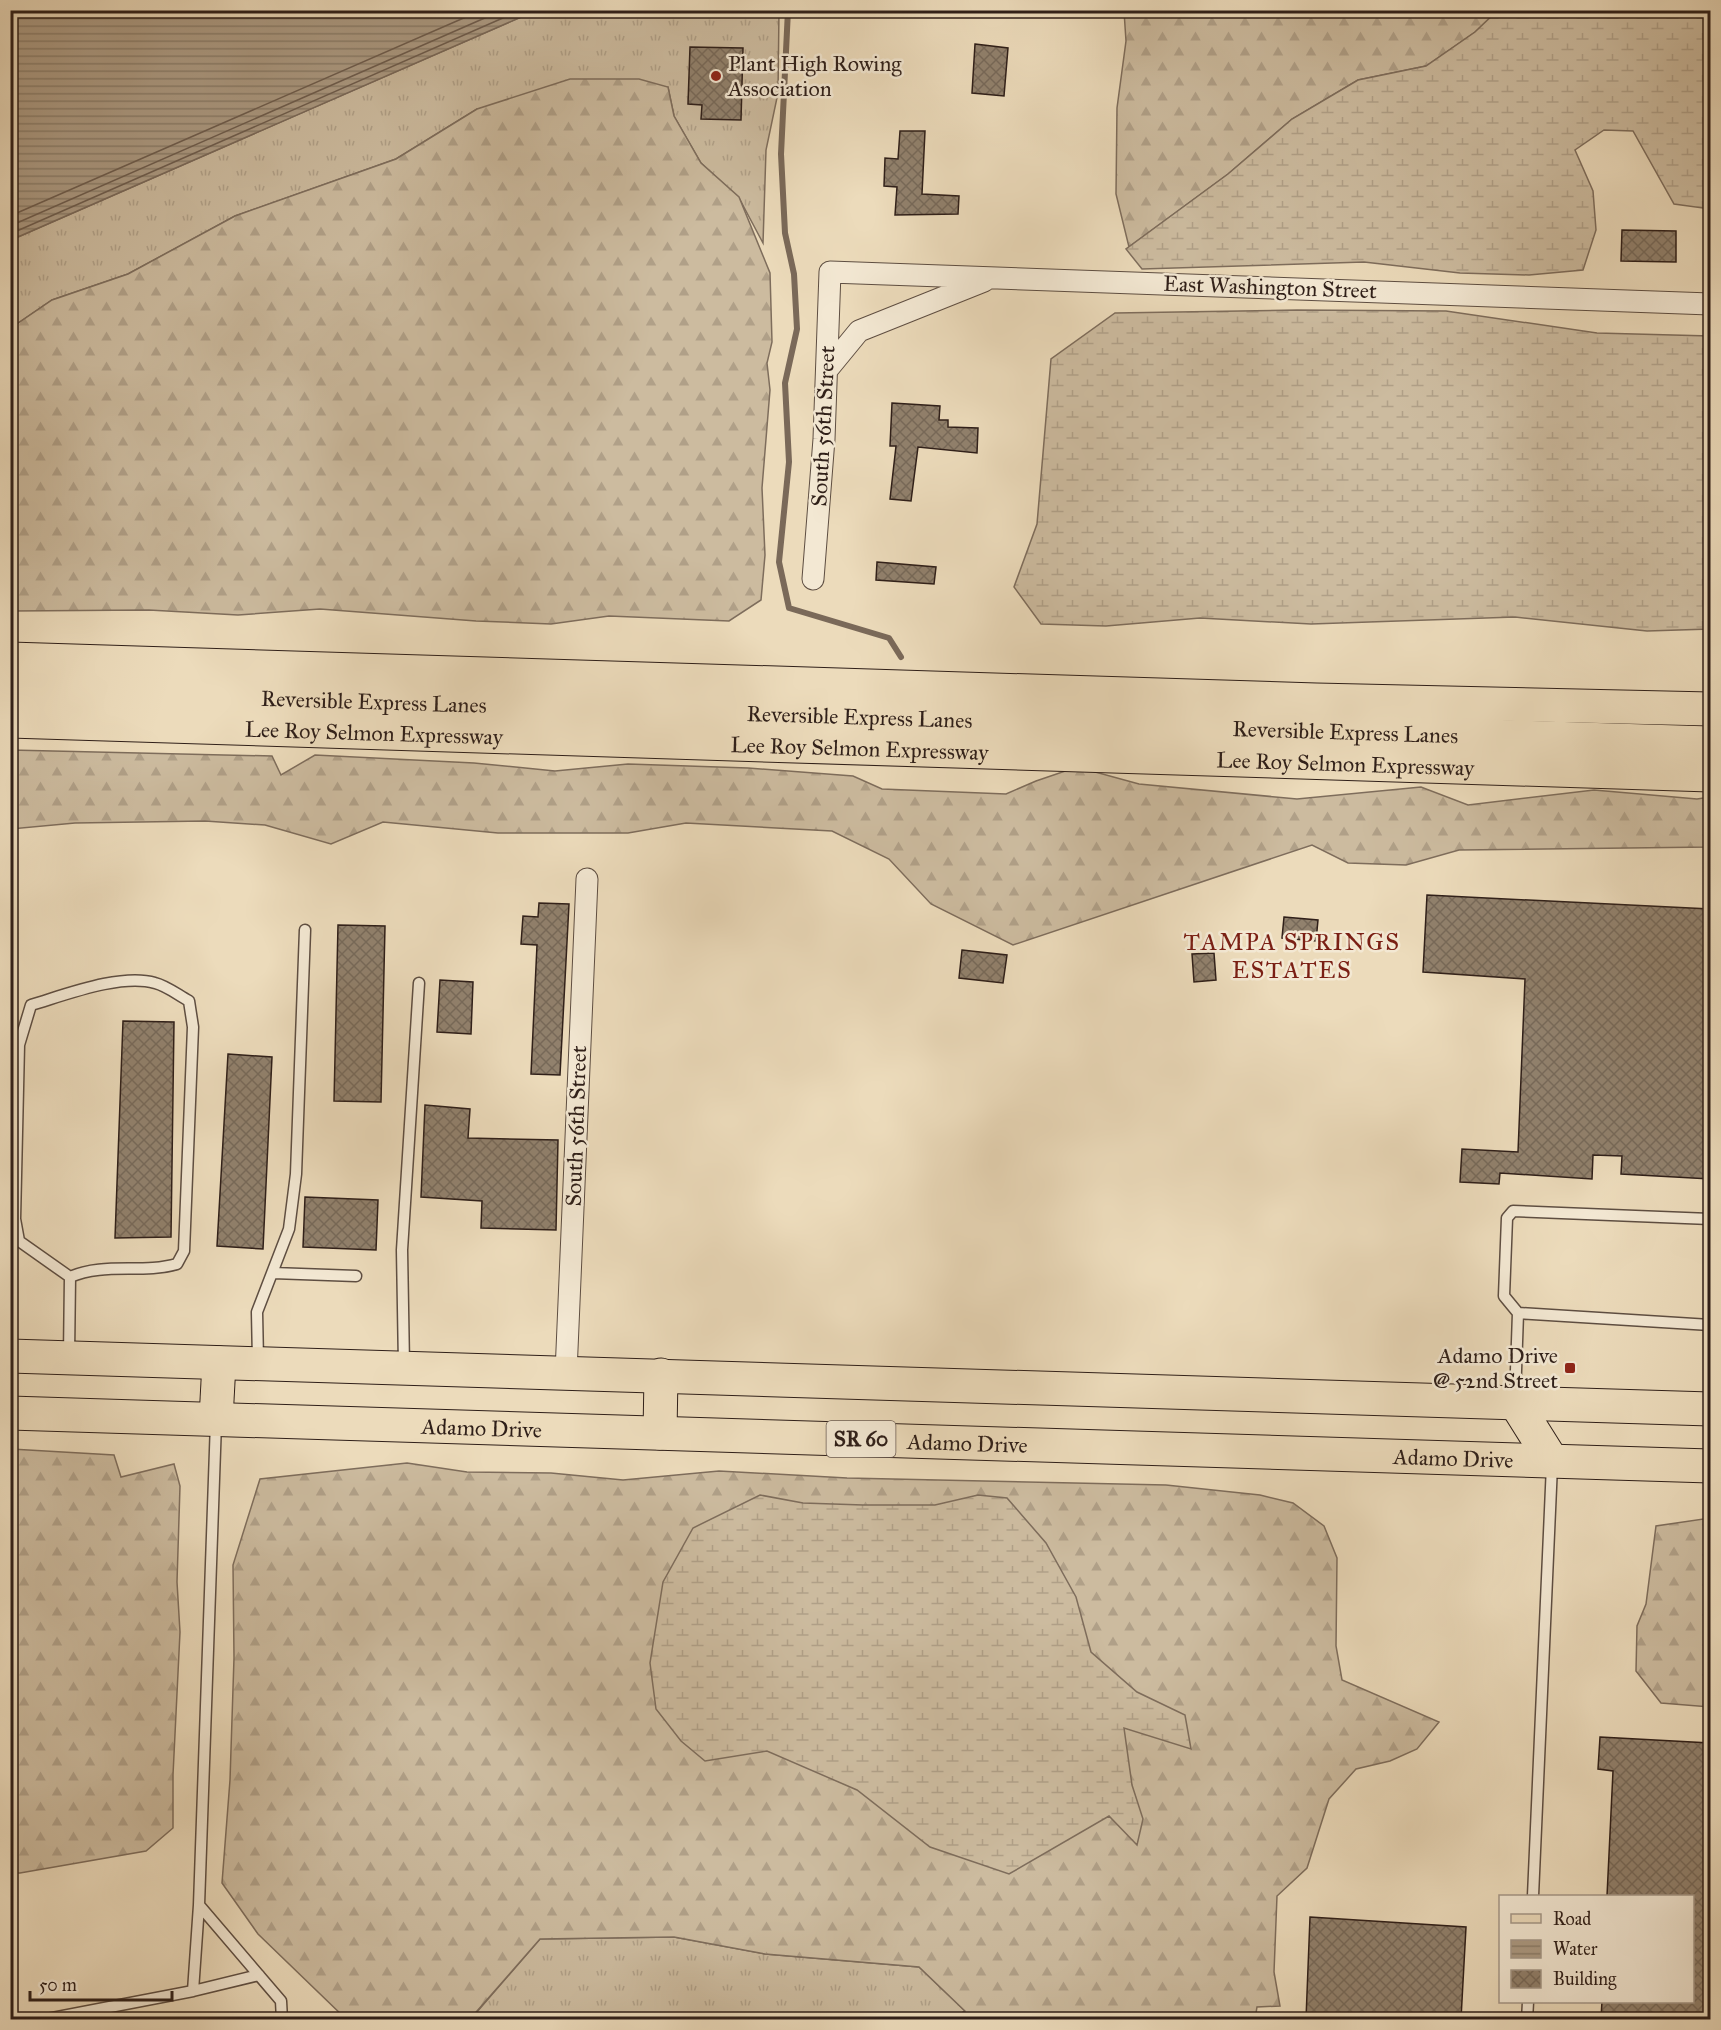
<svg xmlns="http://www.w3.org/2000/svg" width="1721" height="2030" viewBox="0 0 1721 2030" font-family="'IM FELL Great Primer',serif">
  <defs>
    <pattern id="grass-tufts" width="24" height="20" patternUnits="userSpaceOnUse" patternTransform="scale(1.5)"><rect width="24" height="20" fill="#ccbb9f"/><path d="M3 7l-1-3M5 7V3M7 7l1-3M15 17l-1-3M17 17v-4M19 17l1-3" fill="none" stroke="#b0a088"/></pattern>
    <pattern id="forest-firs" width="22" height="20" patternUnits="userSpaceOnUse" patternTransform="scale(1.5)"><rect width="22" height="20" fill="#ccbb9f"/><path d="M5 1l3.5 6h-7zM16 11l3.5 6h-7z" fill="#b0a088"/></pattern>
    <pattern id="wetland-marsh" width="20" height="14" patternUnits="userSpaceOnUse" patternTransform="scale(1.5)"><rect width="20" height="14" fill="#ccbb9f"/><path d="M1 5h8M5 5V1M11 12h8M15 12V8" fill="none" stroke="#b0a088"/></pattern>
    <pattern id="water-rules" width="6" height="5" patternUnits="userSpaceOnUse" patternTransform="scale(1.5)"><rect width="6" height="5" fill="#ac9b84"/><path d="M0 2.5h6" fill="none" stroke="#8c7e6b"/></pattern>
    <pattern id="building-cross-hatch" width="8" height="8" patternUnits="userSpaceOnUse" patternTransform="scale(1.5)"><rect width="8" height="8" fill="#91816d"/><path d="M0 0l8 8M0 8l8-8" fill="none" stroke="#776959"/></pattern>
  </defs>
  <rect width="100%" height="100%" fill="#ecdbbb"/>
  <filter id="stains"><feTurbulence type="fractalNoise" baseFrequency=".00333" numOctaves="4"/><feColorMatrix values="0 0 0 0 .2 0 0 0 0 .09 0 0 0 0 .02 0 0 0 .5 -.17"/></filter>
  <radialGradient id="worn" r=".72"><stop offset=".6" stop-color="#630" stop-opacity="0"/><stop offset="1" stop-color="#630" stop-opacity=".3"/></radialGradient>
  <path fill="url(#grass-tufts)" stroke="#7e6d5c" stroke-width="1.5" d="M535,11h244l-1,82 -12,57 -3,93 -24,-45 -38,-35 -27,-47 -6,-29 -191,22 -81,50 -161,57 -107,58 -76,26 -41,28v-88z
    M674,1937l91,17 154,13 46,44 -13,9h-482l70,-81z"/>
  <path fill="url(#forest-firs)" stroke="#7e6d5c" stroke-width="1.5" d="M1124,11h373l-22,21 -49,34 -68,14 -66,39 -64,55 -99,73 -13,-53 1,-86 9,-67z
    M570,79h69l29,8 6,29 27,47 38,34 31,76 2,69 -5,21 3,27 -8,98 3,67 -4,45 -32,21 -120,-5 -58,8 -75,-3 -156,-12 -82,6 -89,-5 -138,1v-283l41,-28 76,-26 107,-58 161,-57 81,-50z
    M10,750l262,6 9,19 34,-20 159,8 81,8 73,-7 120,4 105,8 29,13 124,5 30,-13 41,-14 62,17 158,15 124,-12 47,18 126,-15 103,9 13,-2v50l-251,3 -53,15 -58,-2 -36,-18 -299,100 -82,-41 -42,-45 -57,-28 -146,-8 -58,10h-130l-115,-11 -52,22 -66,-19 -60,-4 -130,2 -64,6z
    M11,1449l103,6 7,22 53,-13 6,22 -3,96 3,50 -7,143v53l-27,23 -126,22h-10z
    M407,1463l60,9 84,1 72,7 96,-9 128,7 319,7 94,10 33,8 31,23 13,32 -1,88 6,34 97,42 -22,27 -27,12 -34,8 -27,30 -22,69 -30,28 -3,76 6,34 -23,1 -2,12h-303l13,-8 -46,-44 -154,-13 -91,-17 -134,2 -70,80h-124l-88,-85 -36,-51 8,-103 4,-122 -1,-93 27,-86z
    M1710,1518v189l-49,-4 -25,-32 1,-45 9,-22 10,-78z"/>
  <path fill="url(#wetland-marsh)" stroke="#7e6d5c" stroke-width="1.5" d="M1497,11h213v198l-36,-5 -41,-73 -29,-1 -29,20 18,41 3,39 -13,40 -54,5 -69,-2 -96,-11 -222,7 -16,-20 102,-75 64,-55 66,-39 68,-14 49,-34z
    M1297,310l149,1 151,22 113,3v293l-63,2 -132,-14 -204,7 -111,-6 -94,8 -65,-2 -27,-37 23,-63 14,-165 64,-46z
    M760,1495l43,8 60,2h72l43,-10 29,3 39,45 30,54 15,55 46,40 48,23 6,34 -67,-21 8,57 11,34 -6,26 -28,-29 -100,58 -79,-27 -73,-57 -90,-39 -62,10 -24,-20 -25,-32 -6,-46 13,-81 30,-54z"/>
  <path fill="url(#water-rules)" stroke="#7a6959" stroke-width="1.5" d="M11,10h524v1l-524,229z"/>
  <g fill="none" stroke-linecap="round" stroke-linejoin="round">
    <path stroke="#6e5d4e" stroke-width="1.5" d="M10,216l472,-206
      M10,226l493,-216
      M10,234l511,-224"/>
    <path stroke="#7a6959" stroke-width="6" d="M788,10l-7,144 4,79 9,41 3,55 -12,54 4,79 -10,100 10,46 100,30 12,19"/>
  </g>
  <path fill="url(#building-cross-hatch)" stroke="#2f1f19" stroke-width="1.5" d="M975,44l33,4 -4,48 -32,-3z
    M690,47l53,1 -2,72 -40,-1 1,-14 -14,-1z
    M900,131h25l-3,63 37,2 -1,18 -63,1 2,-28 -13,-1 1,-28 13,1z
    M1622,230l54,1v31l-55,-1z
    M892,403l48,3 -1,14h9v7l30,1 -1,25 -59,-6 -7,54 -21,-2 6,-53h-6z
    M877,562l59,5 -2,17 -58,-4z
    M1427,895l283,14v270l-89,-5 1,-18 -29,-1 -1,24 -92,-6 -1,11 -39,-2 2,-33 56,3 7,-173 -102,-7z
    M539,903l30,1 -9,171 -29,-1 6,-129 -16,-1 2,-28 15,1z
    M1284,917l34,3 -2,21 -34,-3z
    M338,925l47,1 -4,176 -47,-1z
    M962,950l45,5 -4,28 -44,-5z
    M1214,953l2,27 -22,2 -2,-28z
    M440,980l33,2 -2,52 -34,-2z
    M123,1021l51,1 -3,215 -56,1z
    M228,1054l44,3 -9,192 -46,-3z
    M425,1105l45,4 -2,29 90,2 -2,90 -75,-2 1,-27 -61,-4z
    M305,1197l73,3 -2,50 -73,-3z
    M1600,1737l110,6v276h-109l1,-18h90v-105h-85l6,-125 -15,-2z
    M1310,1917l156,10 -5,92h-155z"/>
  <g fill="none" stroke-linecap="round" stroke-linejoin="round">
    <g stroke="#5e4e42" stroke-width="13">
      <path id="service" d="M1710,1219l-197,-8 -6,7 -3,78 14,17 192,12
        M273,1273l83,3
        M69,1355l1,-78c34,-15 72,-3 107,-13l7,-13 9,-224 -4,-26c-11,-6 -22,-15 -34,-18 -34,-10 -90,12 -124,22l-12,40 -4,174 4,22 51,36
        M258,1361l-1,-49 32,-83 7,-55 9,-244
        M404,1365l-2,-115 17,-267
        M1515,1399l3,-86
        M1533,1896l19,-431
        M199,1905l82,96 1,19
        M193,1991l66,-16
        M42,2020l151,-29 6,-86 17,-483
        M1527,2020l1,-18"/>
    </g>
    <g stroke="#5e4e42" stroke-width="23">
      <path id="minor" d="M827,370l32,-39 125,-50
        M813,579l11,-140 6,-167 880,32
        M566,1373l21,-494"/>
    </g>
    <g stroke="#2f1f19" stroke-width="35">
      <g id="primary">
        <path d="M10,1356l1700,53"/>
        <path d="M1515,1402l37,59"/>
        <path id="s1" d="M10,1413l1700,53"/>
        <path d="M216,1419l3,-56"/>
        <path d="M660,1433l1,-58"/>
      </g>
    </g>
    <g stroke="#2f1f19" stroke-width="35">
      <g id="motorway">
        <path d="M10,659l1306,41 394,9"/>
        <path id="s2" d="M10,690l1700,53"/>
        <path id="s3" d="M10,721l1700,54"/>
      </g>
    </g>
    <use href="#service" stroke="#f3e8d3" stroke-width="10"/>
    <use href="#minor" stroke="#f3e8d3" stroke-width="21"/>
    <use href="#primary" stroke="#ecdbbb" stroke-width="33"/>
    <use href="#motorway" stroke="#ecdbbb" stroke-width="33"/>
  </g>
  <g fill="#8f2418" stroke="#f3e8d3" stroke-width="2">
    <circle cx="716" cy="76" r="6"/>
    <rect x="1564" y="1362" width="12" height="12" rx="3"/>
  </g>
  <g text-anchor="middle" dominant-baseline="central" stroke-width="5" stroke-linejoin="round" paint-order="stroke">
    <rect fill="#f3e8d3" stroke="#6a5b51" stroke-width="1.5" x="826.5" y="1421" width="69" height="36" rx="4.5"/>
    <g font-size="21" font-weight="bold" fill="#2f1f19">
      <text x="861" y="1439">SR 60</text>
    </g>
    <g font-size="22" fill="#2f1f19" stroke="#f3e8d3" text-anchor="start">
      <text x="728" y="63">Plant High Rowing<tspan x="728" dy="25">Association</tspan></text>
      <text x="1558" y="1355" text-anchor="end">Adamo Drive<tspan x="1558" dy="25">@ 52nd Street</tspan></text>
    </g>
    <g font-size="22" fill="#2f1f19" stroke="#f3e8d3">
      <text transform="translate(1270 287) rotate(2)">East Washington Street</text>
      <text transform="translate(823 426) rotate(-87)">South 56th Street</text>
      <text stroke="none"><textPath href="#s2" startOffset="364">Reversible Express Lanes</textPath></text>
      <text stroke="none"><textPath href="#s2" startOffset="850">Reversible Express Lanes</textPath></text>
      <text stroke="none"><textPath href="#s2" startOffset="1336">Reversible Express Lanes</textPath></text>
      <text stroke="none"><textPath href="#s3" startOffset="364">Lee Roy Selmon Expressway</textPath></text>
      <text stroke="none"><textPath href="#s3" startOffset="850">Lee Roy Selmon Expressway</textPath></text>
      <text stroke="none"><textPath href="#s3" startOffset="1336">Lee Roy Selmon Expressway</textPath></text>
      <text transform="translate(576 1126) rotate(-88)">South 56th Street</text>
      <text stroke="none"><textPath href="#s1" startOffset="472">Adamo Drive</textPath></text>
      <text stroke="none"><textPath href="#s1" startOffset="958">Adamo Drive</textPath></text>
      <text stroke="none"><textPath href="#s1" startOffset="1444">Adamo Drive</textPath></text>
    </g>
    <g font-size="24" letter-spacing="1.5" fill="#7a1f14" stroke="#f3e8d3">
      <text x="1292" y="942">TAMPA SPRINGS<tspan x="1292" dy="28">ESTATES</tspan></text>
    </g>
  </g>
  <rect width="1721" height="2030" fill="none" stroke="#ecdbbb" stroke-width="36"/>
  <rect x="12" y="12" width="1697" height="2006" fill="none" stroke="#2f1f19" stroke-width="3"/>
  <rect x="18" y="18" width="1685" height="1994" fill="none" stroke="#2f1f19" stroke-width="1.5"/>
  <rect x="1499" y="1895" width="195" height="108" fill="#f3e8d3" stroke="#a59889" stroke-width="1.5"/>
  <rect x="1511" y="1914" width="30" height="9" fill="#ecdbbb" stroke="#a59889" stroke-width="1.5"/>
  <text x="1553" y="1925" font-size="18" fill="#2f1f19">Road</text>
  <rect x="1511" y="1940" width="30" height="18" fill="url(#water-rules)" stroke="#a59889" stroke-width="1.5"/>
  <text x="1553" y="1955" font-size="18" fill="#2f1f19">Water</text>
  <rect x="1511" y="1970" width="30" height="18" fill="url(#building-cross-hatch)" stroke="#a59889" stroke-width="1.5"/>
  <text x="1553" y="1985" font-size="18" fill="#2f1f19">Building</text>
  <path d="M30 1991v9h142v-9" fill="none" stroke="#2f1f19" stroke-width="3"/>
  <text x="39" y="1991" font-size="18" fill="#2f1f19" stroke="#f3e8d3" stroke-width="4.5" paint-order="stroke">50 m</text>
  <rect width="100%" height="100%" filter="url(#stains)"/>
  <rect width="100%" height="100%" fill="url(#worn)"/>
</svg>
